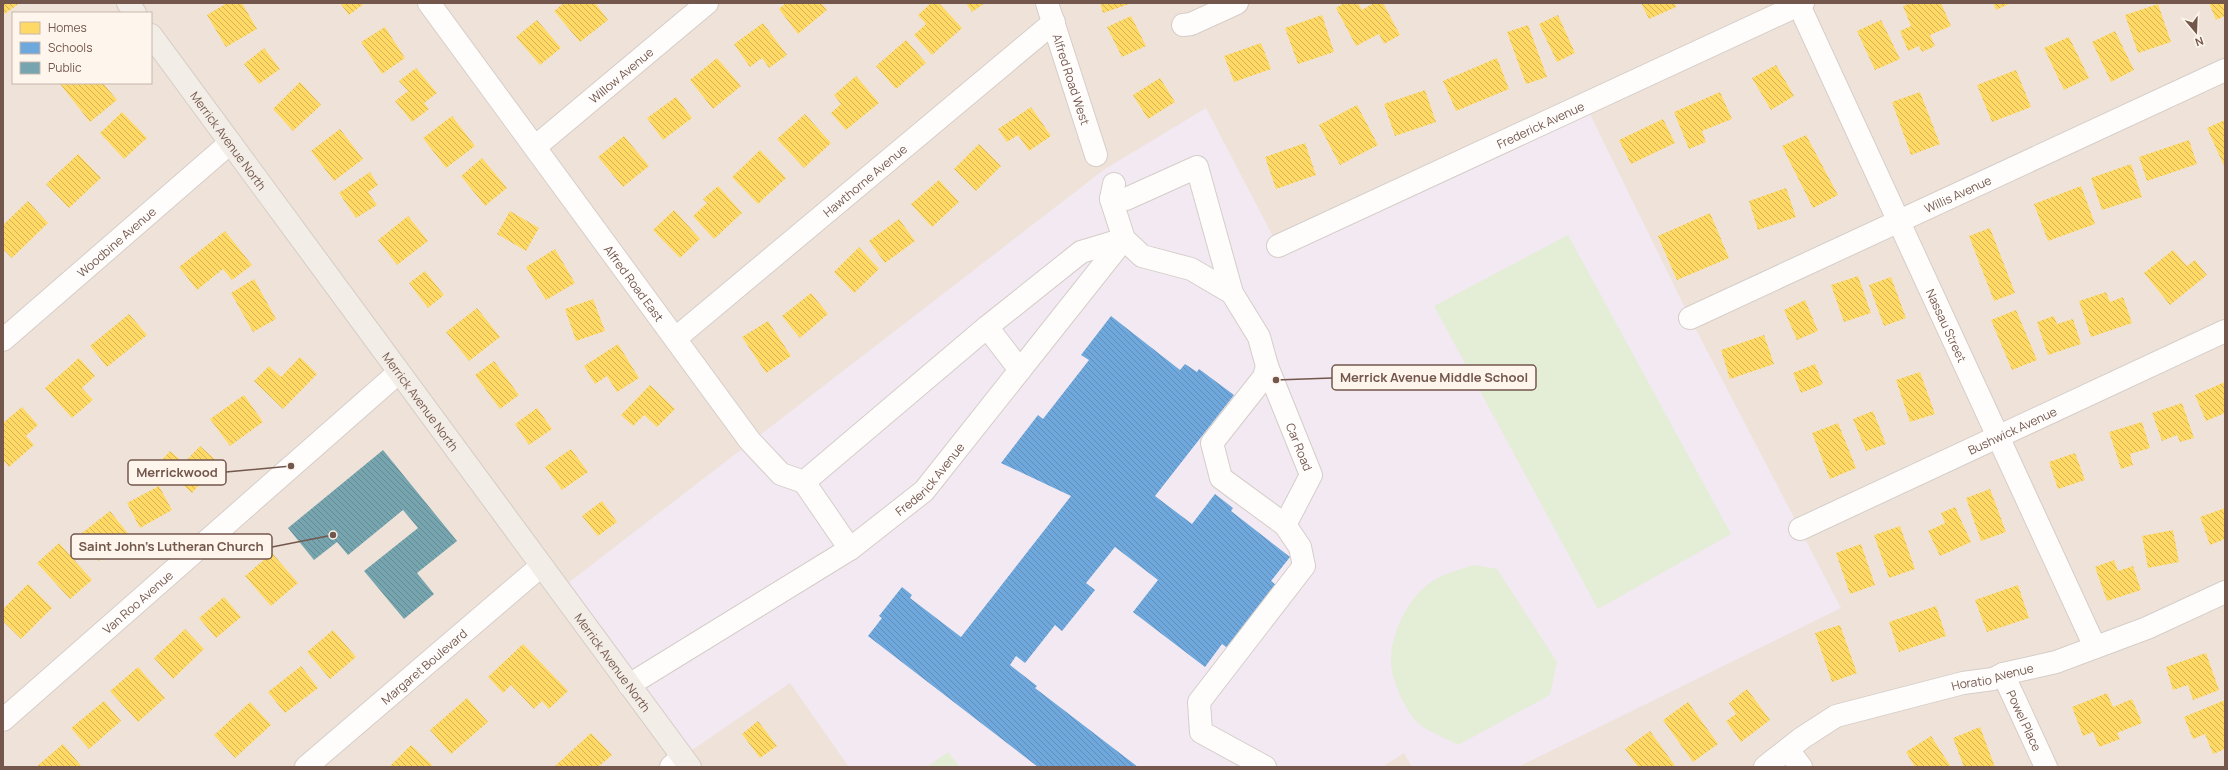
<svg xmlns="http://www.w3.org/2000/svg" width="2228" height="770" viewBox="0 0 2228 770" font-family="Manrope,sans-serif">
  <defs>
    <pattern id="homes-back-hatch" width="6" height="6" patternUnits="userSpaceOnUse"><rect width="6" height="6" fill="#ffd966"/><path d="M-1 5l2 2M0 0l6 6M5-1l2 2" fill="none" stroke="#d3b356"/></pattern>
    <pattern id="schools-back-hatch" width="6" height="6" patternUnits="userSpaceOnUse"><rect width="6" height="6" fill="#6fa8dc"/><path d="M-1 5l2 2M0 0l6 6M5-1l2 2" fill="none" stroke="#608cb5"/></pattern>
    <pattern id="public-back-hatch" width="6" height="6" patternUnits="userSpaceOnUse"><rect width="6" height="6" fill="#76a5af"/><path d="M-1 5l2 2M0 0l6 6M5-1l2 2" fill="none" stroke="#658991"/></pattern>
  </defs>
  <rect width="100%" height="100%" fill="#f6f1eb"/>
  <path fill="#efe3d9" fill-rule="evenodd" d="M3,3h2222v764h-2222zM13,13h138v70h-138z"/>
  <path fill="#f2e9f2" d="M1585,104l105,214 151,290 -323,159h-106l-8,-14 -22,14h-533l-59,-84 -108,74 -123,-167 546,-421 101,-61 72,138z"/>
  <path fill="#e4edd6" d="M1568,235l163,299 -133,75 -164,-303z
    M1475,565l22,4 60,93 -7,33 -92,50c-10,-6 -36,-16 -42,-24 -13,-16 -25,-41 -25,-61 0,-26 16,-59 36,-75 14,-11 31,-15 48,-20z
    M948,752l12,15h-33z"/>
  <path fill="url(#homes-back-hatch)" d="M3,3h17l-17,12z
    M227,3h15l15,26 -31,18 -19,-32z
    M340,3h25l-16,12z
    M564,3h31l13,17 -28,22 -26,-31z
    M786,3h35l6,7 -29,24 -19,-25z
    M931,3h8l23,25 -30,27 -18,-20 12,-11 -8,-9z
    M966,3h19l-13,9z
    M1100,3h32l-29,10z
    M1344,3h14l4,7 12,-7h9l17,32 -16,9 -5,-10 -23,12 -20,-38z
    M1641,3h34l1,4 -27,12z
    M1911,3h30l10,23 -21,9 5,11 -13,6 -3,-6 -11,5 -8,-20 11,-5 -8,-20z
    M1993,3h18l-15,7z
    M2209,3h16v13l-9,4z
    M2158,4l13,38 -33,11 -13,-38z
    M1322,15l12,37 -36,12 -13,-36z
    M1558,15l17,38 -18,9 -18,-38z
    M1131,16l15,30 -24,11 -15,-30z
    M537,20l24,28 -21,17 -24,-28z
    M1881,20l19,39 -25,11 -18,-39z
    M763,23l24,32 -18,13 -7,-10 -12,9 -16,-23z
    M1528,25l19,52 -21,7 -19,-52z
    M385,27l20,31 -23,16 -21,-32z
    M2115,31l19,39 -23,12 -19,-40z
    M2069,37l20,41 -25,12 -20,-42z
    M906,40l20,23 -30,26 -20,-23z
    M1261,43l10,26 -37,13 -10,-26z
    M264,48l16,21 -21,15 -15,-20z
    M717,58l24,28 -28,23 -23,-29z
    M1497,58l12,31 -53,22 -13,-30z
    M1776,65l18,31 -23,14 -19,-32z
    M416,68l21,25 -13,10 5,6 -17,13 -17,-21 13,-10 -9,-10z
    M2016,70l15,37 -39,15 -15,-37z
    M856,76l23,27 -33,27 -15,-17 10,-9 -7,-9z
    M1160,78l15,24 -27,17 -15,-24z
    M300,82l21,23 -28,26 -20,-22z
    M61,83h42l14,17 -27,22 -30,-38z
    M1425,90l11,32 -41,14 -11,-32z
    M1720,92l12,27 -30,12 4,11 -17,7 -15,-37z
    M1920,92l20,52 -29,11 -19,-53z
    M676,97l16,21 -29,22 -16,-22z
    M1357,105l21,40 -38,20 -21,-40z
    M1031,107l20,29 -22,15 -11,-16 -11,7 -9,-13z
    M122,112l25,26 -23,21 -24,-26z
    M805,114l26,29 -27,25 -27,-29z
    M452,116l23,30 -29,22 -23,-30z
    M1663,119l12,24 -44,21 -12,-24z
    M2225,120v48l-18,-40z
    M340,129l23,30 -29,22 -23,-30z
    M1806,135l32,60 -25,13 -31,-62z
    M624,136l25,30 -26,21 -25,-30z
    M2189,140l8,24 -50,17 -8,-24z
    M1305,143l11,32 -40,14 -11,-32z
    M979,144l22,22 -25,25 -22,-22z
    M760,150l26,28 -28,26 -26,-27z
    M78,154l23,24 -32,30 -23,-24z
    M482,158l25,30 -22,18 -24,-30z
    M2131,164l11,33 -40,13 -11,-32z
    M370,172l8,13 -10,7 9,13 -21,13 -17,-25z
    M939,180l20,22 -27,25 -21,-23z
    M718,186l24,27 -28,26 -21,-23 14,-13 -4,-4z
    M2081,186l14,38 -47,17 -14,-37z
    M1786,188l10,29 -38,13 -9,-29z
    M28,201l20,22 -36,35 -9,-9v-24z
    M674,210l26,29 -20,19 -27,-28z
    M510,211l29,17 -13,23 -29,-17z
    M1710,213l19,45 -52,22 -19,-44z
    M408,216l20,25 -31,24 -19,-25z
    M899,219l16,22 -30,22 -16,-22z
    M1990,228l25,65 -21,8 -25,-65z
    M225,231l27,34 -20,15 -9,-11 -26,21 -18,-23z
    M859,247l20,22 -25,24 -20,-21z
    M555,249l20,34 -29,17 -20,-33z
    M2173,250l14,16 8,-6 12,15 -37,30 -26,-32z
    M425,271l19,24 -16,13 -19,-25z
    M1858,276l13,37 -27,9 -13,-37z
    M1891,277l15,41 -22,8 -15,-41z
    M254,279l22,40 -23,13 -22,-39z
    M2106,292l4,10 13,-5 9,26 -41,14 -12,-36z
    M811,293l17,21 -28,24 -18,-22z
    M593,299l12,32 -29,10 -11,-32z
    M1805,300l13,31 -21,9 -13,-30z
    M477,308l23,29 -31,24 -23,-29z
    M2016,310l21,50 -25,10 -21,-50z
    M129,314l18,21 -40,32 -17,-21z
    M2054,316l3,8 16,-5 8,25 -33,11 -11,-33z
    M768,321l23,35 -25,17 -24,-36z
    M1764,335l10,29 -44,15 -9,-29z
    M618,344l21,34 -22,14 -10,-16 -12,8 -11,-18z
    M300,357l17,17 -34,35 -29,-28 15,-15 12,11z
    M79,358l16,18 -13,12 11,12 -21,18 -27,-30z
    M494,361l25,34 -19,14 -25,-34z
    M1815,364l8,20 -22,9 -8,-20z
    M1920,372l15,42 -25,8 -14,-42z
    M2225,382v31l-19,8 -11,-26z
    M650,385l25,24 -18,18 -13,-12 -11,11 -12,-11z
    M244,395l19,27 -33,24 -20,-27z
    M2182,403l12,35 -14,4 -3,-7 -15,6 -10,-28z
    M22,407l16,18 -12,11 8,9 -25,22 -6,-7v-37z
    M537,408l15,21 -23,16 -14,-21z
    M1873,411l13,33 -20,7 -13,-32z
    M2142,422l8,26 -20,6 3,11 -12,4 -12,-37z
    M1838,423l18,45 -26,11 -18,-46z
    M200,446l19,17 -27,30 -33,-30 11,-12 14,12z
    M571,449l17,23 -26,18 -17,-23z
    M2075,453l10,27 -27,9 -9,-27z
    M159,486l13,24 -32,18 -13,-25z
    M1990,489l16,43 -25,9 -15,-43z
    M602,501l15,21 -19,14 -16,-20z
    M1955,507l16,35 -31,14 -12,-25 17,-8 -4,-10z
    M2225,508v31l-15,6 -10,-28z
    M110,511l20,25 -31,25 -21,-25z
    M1900,526l15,43 -26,9 -15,-43z
    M2173,530l6,32 -31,6 -6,-32z
    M59,543l33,37 -22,19 -33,-36z
    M1861,544l14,41 -25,9 -14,-41z
    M272,553l26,30 -27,23 -26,-30z
    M2114,560l4,11 15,-5 8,24 -34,11 -12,-34z
    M28,584l24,24 -31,31 -18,-18v-12z
    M2018,585l11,33 -42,14 -12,-32z
    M224,597l17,20 -25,21 -17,-20z
    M1936,606l10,30 -47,16 -10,-30z
    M1840,625l17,48 -25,9 -17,-49z
    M185,629l19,20 -31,30 -19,-21z
    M333,630l23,27 -26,22 -23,-27z
    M523,644l45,47 -19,18 -7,-8 -8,8 -23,-24 -8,8 -15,-16z
    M2206,653l13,37 -26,10 -5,-15 -15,5 -7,-23z
    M301,666l17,22 -33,25 -17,-21z
    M138,667l27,31 -27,24 -28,-31z
    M1747,689l23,31 -29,22 -15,-21 10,-7 -7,-11z
    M2107,693l6,14 19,-8 10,24 -25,10 3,6 -21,8 -6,-15 -10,4 -11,-29z
    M467,698l21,24 -37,32 -21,-24z
    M2225,700v49l-12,5 -8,-20 -12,5 -9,-22z
    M104,701l17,20 -32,28 -18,-21z
    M250,702l21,23 -36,33 -21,-23z
    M1688,702l30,42 -25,18 -30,-42z
    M758,721l19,25 -17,12 -18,-24z
    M1980,727l15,40h-31l-11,-29z
    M1650,731l26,36h-38l-13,-18z
    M591,733l21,22 -14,12h-44z
    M1931,736l20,31h-36l-9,-15z
    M63,744l19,23h-46z
    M411,745l21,20 -2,2h-41z"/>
  <path fill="url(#schools-back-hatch)" d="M1111,316l69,54 5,-6 12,8 2,-3 35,26 -79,101 37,28 23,-30 18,14 -2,3 59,46 -19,24 11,9 -49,62 -11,-8 -17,23 -72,-55 25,-32 -43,-33 -29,36 9,7 -33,41 -7,-6 -30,38 -9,-7 -6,9 27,21 -2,2 103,79h-100l-170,-131 14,-18 -3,-2 23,-29 10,8 -2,3 51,39 110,-141 -70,-33 37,-48 5,4 46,-59 -8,-5z"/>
  <path fill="url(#public-back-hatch)" d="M383,450l74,91 -40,32 17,21 -30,25 -40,-48 54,-43 -15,-18 -55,45 -11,-13 -23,18 -26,-32z"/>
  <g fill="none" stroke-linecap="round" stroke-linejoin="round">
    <g stroke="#d5cdc8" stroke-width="24">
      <g id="minor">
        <path id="s1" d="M429,3l321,438 31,33 23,8 46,67"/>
        <path id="s2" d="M1047,3l49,152"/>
        <path id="s3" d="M1798,3l297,644"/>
        <path d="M1183,25l8,-1 46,-21"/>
        <path id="s4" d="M535,147l172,-144"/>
        <path d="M1111,199h15l71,-32 35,126"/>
        <path id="s5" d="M1278,246l525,-243"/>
        <path id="s6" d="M1690,318l535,-248"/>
        <path d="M987,327l33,43"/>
        <path id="s7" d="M676,338l378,-316"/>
        <path id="s8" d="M3,340l227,-197"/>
        <path id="s9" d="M1267,366l44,109 -26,50"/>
        <path d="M804,482l183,-155 94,-75 43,-13 18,17 49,13 41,24 27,44 8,29 -3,11 -52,66 9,35 64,47 15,22 4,19 -105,136 2,30 64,35"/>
        <path id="s10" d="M1800,529l425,-198"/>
        <path id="s11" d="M2003,674l43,93"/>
        <path id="s12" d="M629,685l221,-136 74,-58 200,-252 -13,-40 3,-15"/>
        <path id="s13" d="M3,720l395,-347"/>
        <path d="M1788,750l13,17"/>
        <path id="s14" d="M306,767l235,-201"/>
        <path d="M671,767l11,-10"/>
        <path id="s15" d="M1765,767l37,-29 34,-22 127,-33 30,-4 10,-5 53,-12 91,-34 78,-36"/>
      </g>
    </g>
    <g stroke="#d5ccc6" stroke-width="24">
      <g id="major">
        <path d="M128,3l7,10"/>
        <path id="s16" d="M151,35l539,732"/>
      </g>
    </g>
    <use href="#minor" stroke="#fefdfc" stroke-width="22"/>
    <use href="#major" stroke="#f2ede6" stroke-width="22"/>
  </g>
  <g text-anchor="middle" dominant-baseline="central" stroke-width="4" stroke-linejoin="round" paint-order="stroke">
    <g font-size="12" fill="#74574c" stroke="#fef6ec">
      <text stroke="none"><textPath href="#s4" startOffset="112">Willow Avenue</textPath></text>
      <text stroke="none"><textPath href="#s2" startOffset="80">Alfred Road West</textPath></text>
      <text stroke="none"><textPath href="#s5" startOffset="289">Frederick Avenue</textPath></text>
      <text stroke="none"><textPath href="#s16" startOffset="131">Merrick Avenue North</textPath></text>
      <text stroke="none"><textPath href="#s7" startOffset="246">Hawthorne Avenue</textPath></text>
      <text stroke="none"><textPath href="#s6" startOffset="295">Willis Avenue</textPath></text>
      <text stroke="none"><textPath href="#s8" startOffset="150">Woodbine Avenue</textPath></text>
      <text stroke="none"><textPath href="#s1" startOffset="347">Alfred Road East</textPath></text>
      <text stroke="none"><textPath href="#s3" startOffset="355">Nassau Street</textPath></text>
      <text stroke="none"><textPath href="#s16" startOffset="455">Merrick Avenue North</textPath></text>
      <text stroke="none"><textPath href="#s10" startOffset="234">Bushwick Avenue</textPath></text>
      <text stroke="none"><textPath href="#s9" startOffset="87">Car Road</textPath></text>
      <text stroke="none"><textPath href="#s12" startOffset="366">Frederick Avenue</textPath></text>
      <text stroke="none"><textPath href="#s13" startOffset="179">Van Roo Avenue</textPath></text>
      <text stroke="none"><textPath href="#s16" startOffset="779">Merrick Avenue North</textPath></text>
      <text stroke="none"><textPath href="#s14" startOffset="155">Margaret Boulevard</textPath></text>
      <text stroke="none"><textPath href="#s15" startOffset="249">Horatio Avenue</textPath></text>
      <text stroke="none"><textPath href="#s11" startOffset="51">Powel Place</textPath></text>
    </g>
  </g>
  <path fill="none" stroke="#74574c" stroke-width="1.5" d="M1276 380L1332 378M291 466L226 472M333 535L272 547"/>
  <g fill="#74574c" stroke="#fef6ec" stroke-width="1.5">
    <circle cx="1276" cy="380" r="4"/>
    <circle cx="291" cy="466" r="4"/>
    <circle cx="333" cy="535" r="4"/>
  </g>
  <g fill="#fef6ec" stroke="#74574c" stroke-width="1.5">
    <rect x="1332" y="365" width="204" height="25" rx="4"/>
    <rect x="128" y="460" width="98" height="25" rx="4"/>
    <rect x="71" y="534" width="201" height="25" rx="4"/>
  </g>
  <g font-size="13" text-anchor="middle" font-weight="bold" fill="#74574c">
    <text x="1434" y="382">Merrick Avenue Middle School</text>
    <text x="177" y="477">Merrickwood</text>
    <text x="171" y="551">Saint John's Lutheran Church</text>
  </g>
  <rect width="2228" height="770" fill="none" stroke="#74574c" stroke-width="8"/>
  <rect x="12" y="12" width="140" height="72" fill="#fef6ec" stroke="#c7b6ac"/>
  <rect x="20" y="22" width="20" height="12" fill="#ffd966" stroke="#c7b6ac"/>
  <text x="48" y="32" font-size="12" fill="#74574c">Homes</text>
  <rect x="20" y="42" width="20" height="12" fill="#6fa8dc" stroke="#c7b6ac"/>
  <text x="48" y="52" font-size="12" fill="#74574c">Schools</text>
  <rect x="20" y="62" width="20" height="12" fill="#76a5af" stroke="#c7b6ac"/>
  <text x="48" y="72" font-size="12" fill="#74574c">Public</text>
  <g transform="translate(2196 32) rotate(161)" stroke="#fef6ec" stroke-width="3" paint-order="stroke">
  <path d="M0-3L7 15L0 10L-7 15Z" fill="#74574c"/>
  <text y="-6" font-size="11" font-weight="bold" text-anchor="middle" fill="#74574c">N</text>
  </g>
</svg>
